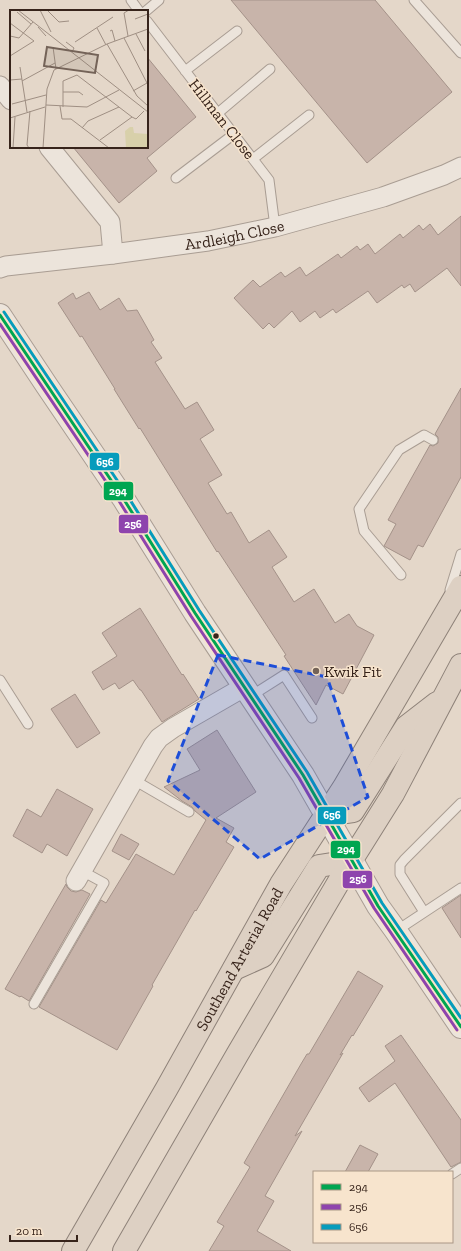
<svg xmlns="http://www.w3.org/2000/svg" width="461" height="1251" viewBox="0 0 461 1251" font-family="'Zilla Slab',serif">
  <rect width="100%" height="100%" fill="#e4d7c9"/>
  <path fill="#c8b4aa" stroke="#a49289" d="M231,0h144l77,92 -85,71z
    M147,57l49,60 -49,41 10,13 -38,32 -46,-56h74z
    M461,216v70l-14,-18 -32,24 -5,-8 -6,4 -2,-3 -25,18 -9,-12 -32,22 -3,-4 -13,9 -5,-7 -15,11 -8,-11 -18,17 -5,-5 -6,6 -29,-31 19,-18 7,7 21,-15 4,5 15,-10 6,9 32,-22 3,4 16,-12 3,4 8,-6 7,10 25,-20 3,4 16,-13 4,5 7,-6 8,11z
    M89,292l11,18 19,-12 8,13 10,-1 17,30 -3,2 11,16 -7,4 30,47 12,-7 17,28 -14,9 22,36 -14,8 19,31 4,-2 18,31 20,-13 18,27 -15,10 22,35 20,-13 21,34 14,-9 8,12 17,9 -31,59 -17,-9 -10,20 -32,-49 2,-1 -28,-43 -40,-61 -1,1 -77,-124 -1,1 -25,-40h1l-33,-53 -2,1 -22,-34 15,-10 3,6z
    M461,388v89l-38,70 -5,-2 -8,15 -26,-14 12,-22 -8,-4 42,-75 3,1 5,-3v-6l-3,-3z
    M140,608l42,67 1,-1 16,25 -37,23 -21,-32h-1l-7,-10 -14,9 -4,-6 -12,7 -11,-18 25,-16 -15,-23z
    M75,694l25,39 -23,15 -26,-39z
    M217,730l39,62 -40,26 18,10 -8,14 8,5 -38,64 -1,-1 -43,75 1,1 -36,64 -78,-43 62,-107 5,3 30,-49 38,21 32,-55 -11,-9 -3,-4 -10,-6 -18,-14 36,-17 -13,-21z
    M57,789l36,20 -26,47 -20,-12 -5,9 -29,-17 14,-27 14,8z
    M121,834l18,10 -10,16 -17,-9z
    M66,884l1,3 4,4 5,1 6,-2 8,4 -61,107 -8,-5 -1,1 -15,-8z
    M461,895v43l-19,-30z
    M358,971l25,15 -30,50 -1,-1 -12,20 3,-2 -48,83 7,-5 -37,65 9,5 -17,30 34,20h-82l15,-25 -7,-4 33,-55 -6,-4 57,-99 6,-10h2z
    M401,1035l60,85v42l-10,5 -56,-84 -26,19 -10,-14 36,-27 -10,-15z
    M360,1145l18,9 -10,18h-23z"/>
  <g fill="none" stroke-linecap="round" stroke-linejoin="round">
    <g stroke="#a99d93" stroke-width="11">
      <path id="service" d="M131,0l8,11
        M414,0l47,53
        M146,11l13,-11
        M147,21l122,159 6,47
        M185,71l52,-40
        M218,113l52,-44
        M253,159l56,-44
        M176,178l58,-44
        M401,575l-37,-44 -5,-22 40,-59 25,-15 9,5
        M450,590l11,-36
        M0,680l28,44
        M251,696l33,-21 28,43
        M134,780l55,32
        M424,912l-24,-38v-9l4,-5 57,-57
        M396,931l65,-43
        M34,1004l70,-121 -22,-12
        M452,1174l9,-6"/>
    </g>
    <g stroke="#a99d93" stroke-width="21">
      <g id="minor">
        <path d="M0,86l11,14"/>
        <path d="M49,147l61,75 3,32"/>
        <path id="s1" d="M0,268l6,-2 107,-12 95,-13 67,-14 108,-30 61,-22 17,-8"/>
        <path d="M76,881l77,-135 6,-8 14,-10 71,-41"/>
      </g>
    </g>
    <g stroke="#a99d93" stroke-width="24">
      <path id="tertiary" d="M0,315l47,71 76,112 72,115 108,162 75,131 18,25 65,96"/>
    </g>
    <g stroke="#8e8279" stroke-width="24">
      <g id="trunk">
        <path d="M325,815l28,-4 53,-84 31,-24"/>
        <path d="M234,969l29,-13 56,-90 32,-5"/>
        <path id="s2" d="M73,1251l94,-163 114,-204 63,-97 117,-200"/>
        <path d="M124,1251l113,-196 114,-194 42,-67 68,-129"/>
      </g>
    </g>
    <use href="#service" stroke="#ece4db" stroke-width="9"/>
    <use href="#minor" stroke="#ece4db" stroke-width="19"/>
    <use href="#tertiary" stroke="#ece4db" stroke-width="22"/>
    <use href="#trunk" stroke="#ddd0c3" stroke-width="22"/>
    <g stroke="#f7e4cd" stroke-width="6">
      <path id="bus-1" d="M0,315l123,183 72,115 108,162 75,131 83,121"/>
    </g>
    <g stroke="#f7e4cd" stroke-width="6">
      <path id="bus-2" d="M0,324l119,177 72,115 108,162 75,130 83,122"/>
    </g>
    <g stroke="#f7e4cd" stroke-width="6">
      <path id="bus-3" d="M4,312l123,183 72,115 108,162 75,131 79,115"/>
    </g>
    <use href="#bus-1" stroke="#00a651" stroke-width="3"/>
    <use href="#bus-2" stroke="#8e44ad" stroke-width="3"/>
    <use href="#bus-3" stroke="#069cbc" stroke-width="3"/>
  </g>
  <path fill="#1d4ed8" fill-opacity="0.2" stroke="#1d4ed8" stroke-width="3" stroke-dasharray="8 5" stroke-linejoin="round" d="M218,655l109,22 41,120 -108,62 -92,-78z"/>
  <circle fill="#37241b" stroke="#f7e4cd" stroke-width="1.5" cx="216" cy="636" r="3.5"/>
  <circle fill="#746358" stroke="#f7e4cd" stroke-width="1.5" cx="316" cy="671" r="4"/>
  <g text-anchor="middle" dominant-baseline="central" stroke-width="3" stroke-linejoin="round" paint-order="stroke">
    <g font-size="16" fill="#37241b" stroke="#f7e4cd">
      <text transform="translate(222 119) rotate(52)">Hillman Close</text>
      <text stroke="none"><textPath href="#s1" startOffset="237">Ardleigh Close</textPath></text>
      <text stroke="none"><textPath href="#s2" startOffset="336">Southend Arterial Road</textPath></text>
    </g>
    <g font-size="16" fill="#37241b" stroke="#f7e4cd" text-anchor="start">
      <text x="324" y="671">Kwik Fit</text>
    </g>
  </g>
  <g transform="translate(10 10)">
    <rect width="138" height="138" fill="#e4d7c9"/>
    <path d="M120,117h3l1,6 14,1v14h-22l-1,-17z" fill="#d8d0aa"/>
    <path fill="none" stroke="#9f8f83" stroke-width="1" d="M8,0l130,102M30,0l11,22M38,1l11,11 10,-1M7,2l14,12M125,9l13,-5M0,13l24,18 -24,15M28,17l8,9M87,18l9,17M100,21l2,-1 3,11M126,24l9,17M0,26l9,2 14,-16M118,26l-4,-23 5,-3M114,28l24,47M56,32l8,6 -1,2M65,32l38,-25M97,34l30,52 11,10M43,37l3,22M10,57l7,45M0,70l12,-1M12,71l33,-18M123,81l14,-8M53,82h16l4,3M2,94l34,-9M36,95l41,2 32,-17M50,96l2,13h9l38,29M53,97v-26l14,-6 55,42M122,107l4,2 8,-8M0,108l35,-11M72,118l6,-7 31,-14M90,130l32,-23M3,138l2,-31M19,138l-2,-3 3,-34M33,138l4,-59 7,-19 53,-26 41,-15"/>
    <path fill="#746358" fill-opacity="0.15" stroke="#746358" stroke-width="2" d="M37,37l51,8 -3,18 -51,-7z"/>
    <rect width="138" height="138" fill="none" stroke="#37241b" stroke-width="2"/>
  </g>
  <g stroke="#f7e4cd" stroke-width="1.5">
    <rect x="89" y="452" width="31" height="19" rx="4" fill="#069cbc"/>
    <rect x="103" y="481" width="31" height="20" rx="4" fill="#00a651"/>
    <rect x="118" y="514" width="31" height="20" rx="4" fill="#8e44ad"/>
    <rect x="317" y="806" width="30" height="19" rx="4" fill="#069cbc"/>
    <rect x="330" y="840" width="31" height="19" rx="4" fill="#00a651"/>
    <rect x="342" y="870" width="31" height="19" rx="4" fill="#8e44ad"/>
  </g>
  <g font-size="11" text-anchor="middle" font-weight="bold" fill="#fff">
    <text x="105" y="466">656</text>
    <text x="118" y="495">294</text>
    <text x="133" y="528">256</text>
    <text x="332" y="819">656</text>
    <text x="346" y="853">294</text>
    <text x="358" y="883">256</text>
  </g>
  <rect x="313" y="1171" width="140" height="72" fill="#f7e4cd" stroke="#aa9786"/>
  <rect x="321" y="1184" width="20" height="6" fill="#00a651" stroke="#aa9786"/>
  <text x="349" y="1191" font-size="12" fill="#37241b">294</text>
  <rect x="321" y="1204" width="20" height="6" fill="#8e44ad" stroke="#aa9786"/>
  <text x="349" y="1211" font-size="12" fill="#37241b">256</text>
  <rect x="321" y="1224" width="20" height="6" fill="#069cbc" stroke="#aa9786"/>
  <text x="349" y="1231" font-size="12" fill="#37241b">656</text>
  <path d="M10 1235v6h67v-6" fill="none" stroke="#37241b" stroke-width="2"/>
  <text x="16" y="1235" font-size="12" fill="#37241b" stroke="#f7e4cd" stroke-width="3" paint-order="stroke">20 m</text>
</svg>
